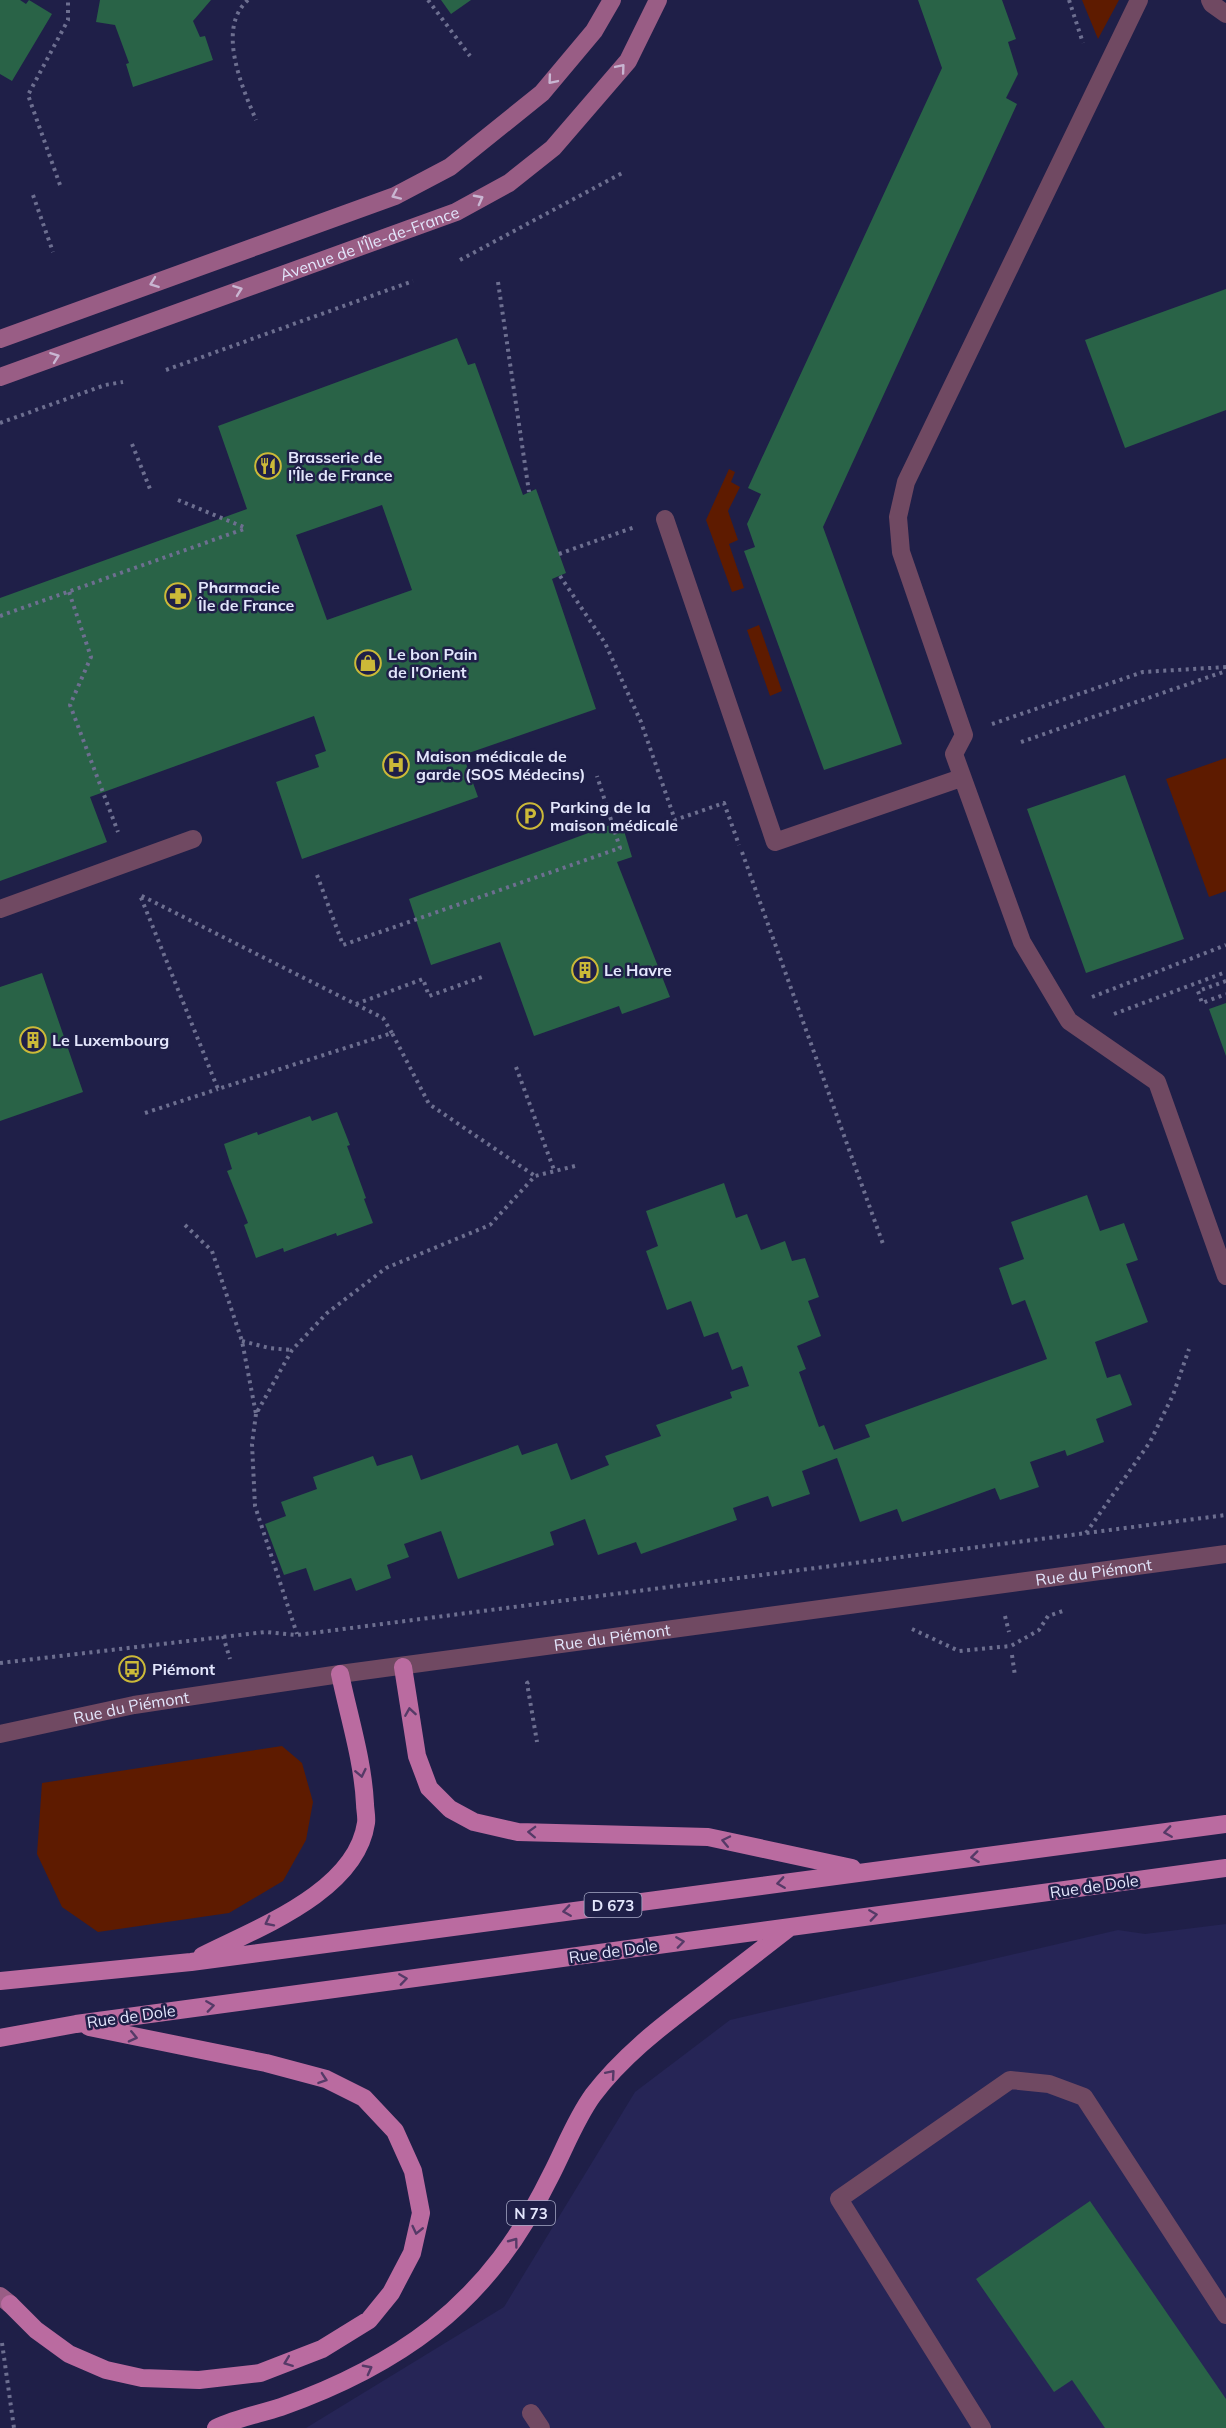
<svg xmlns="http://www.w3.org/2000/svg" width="1226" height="2428" viewBox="0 0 1226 2428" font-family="Mulish,sans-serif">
  <rect width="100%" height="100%" fill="#1f1f48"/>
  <path fill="#262556" d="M1226,1924v504h-920l198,-121 131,-215 95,-72 388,-90 27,4z"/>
  <path fill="#5e1b00" d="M1082,0h37l-21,39z
    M729,469l6,3 -4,10 9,5 -12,24 10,29 -9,4 15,44 -12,4 -26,-72z
    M759,625l23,66 -12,5 -23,-66z
    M1226,758v133l-17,6 -43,-118z
    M282,1746l20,17 11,39 -7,38 -23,41 -54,32 -131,19 -36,-25 -25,-53 5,-71z"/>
  <path fill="#296347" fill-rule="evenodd" d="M0,0h20l6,4 3,-4 23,14 -40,67 -12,-7z
    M100,0h111l-18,21 7,16 5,-1 8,24 -80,27 -7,-23 3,-1 -14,-38 -19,-3z
    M441,0h30l-20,14z
    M918,0h84l14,39 -8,3 10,32 -12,24 11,6 -194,423 79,217 -78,26 -80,-219 11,-4 -8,-23 14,-30 -13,-6 194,-420z
    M1226,289v121l-101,38 -40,-108z
    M457,338l11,27 7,-2 48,132 13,-6 30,84 -14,6 44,130 -133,46 15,42 -176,62 -26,-77 43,-15 -4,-12 11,-4 -12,-35 -224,81 17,45 -107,39v-283l247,-89 -29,-83zM382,505l30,85 -85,30 -31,-85z
    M1125,775l59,164 -98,34 -59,-164z
    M621,821l11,36 -15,5 53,135 -48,17 -3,-8 -85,30 -34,-94 -69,23 -22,-66z
    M42,973l41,119 -83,29v-134z
    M1226,1003v53l-17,-47z
    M337,1112l13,33 -3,1 19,52 -2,1 9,24 -36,13 -1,-3 -52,19 -1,-4 -27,10 -12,-33 4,-2 -21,-52 5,-2 -8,-25 33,-12 1,3 52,-19 2,5z
    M724,1183l12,35 11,-4 14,36 24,-9 7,20 13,-3 14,39 -11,4 13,35 -24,10 9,23 -7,3 20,55 5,-2 10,25 36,-13 -5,-12 182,-66 -22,-59 -13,5 -13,-37 25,-9 -13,-37 76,-27 13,36 24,-8 14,37 -12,4 22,58 -53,20 12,36 13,-4 12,31 -36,14 8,23 -37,14 -2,-6 -35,12 9,25 -39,13 -5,-12 -93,34 -5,-13 -37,13 -23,-64 -35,13 8,23 -38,13 -4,-11 -35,12 4,12 -96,34 -5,-12 -38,13 -13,-36 -35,13 4,13 -96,34 -17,-48 -37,13 5,13 -22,8 4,13 -35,13 -5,-13 -37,13 -8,-23 -22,7 -19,-51 21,-8 -5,-14 36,-13 -4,-12 60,-21 4,10 35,-11 9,25 97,-35 4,10 35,-12 14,37 38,-15 -4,-9 56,-20 -5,-11 76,-27 -2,-6 19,-6 -7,-20 -10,4 -14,-38 -14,5 -13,-36 -24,9 -21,-59 12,-5 -12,-35z
    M1090,2201l136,198v29h-121l-33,-48 -18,12 -78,-113z"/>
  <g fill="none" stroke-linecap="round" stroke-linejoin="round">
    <path stroke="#6d6f90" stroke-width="4" stroke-dasharray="3 4.5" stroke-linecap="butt" d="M248,0c-32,28 -6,87 8,120
      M428,0l42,56
      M1069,0l14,43
      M60,185l-32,-90 40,-75v-20
      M33,195l20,57
      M460,260l164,-88
      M498,282l31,210
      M166,370l247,-89
      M0,423l105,-38 18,-3
      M132,444l18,45
      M178,500l68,28
      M559,554l76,-27
      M560,576l45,67 36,79 34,98 49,-17 15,42
      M69,592l22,65 -21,48 48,127
      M0,616l247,-88
      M992,724l151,-52 83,-5
      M1021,742l205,-71
      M742,852l141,392
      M317,875l26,70 277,-97 -23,-72
      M1226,981l-28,10 4,12 24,-9
      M1092,997l134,-52
      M356,1004l67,-25 6,17 56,-20
      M1114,1014l112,-42
      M392,1033l-9,-15 -243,-123 78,194 174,-56 37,71 106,72
      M516,1067l38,103
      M145,1113l73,-24
      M185,1225l27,26 30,90 14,73 36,-64 35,-37 59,-45 104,-43 45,-49 40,-10
      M242,1341l27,7 22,2
      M256,1414l-4,30 3,62 42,128
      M1086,1533l64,-91 23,-47 16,-46
      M1005,1616l4,16
      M912,1629l47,22 52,-5 28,-16 9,-14 15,-5
      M223,1636l7,23
      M1012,1655l3,21
      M0,1663l265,-31 32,3 929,-120
      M529,1682l-2,1 10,59
      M2,2343l12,85"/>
    <path stroke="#704962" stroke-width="18" d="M1139,0l-233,482 -8,35 3,35 63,183 -10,19 68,188 47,79 88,61 69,194
      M1210,0l2,4 14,10
      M665,519l110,323 186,-64
      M0,909l193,-70
      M531,2413l10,15
      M982,2428l-143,-229 171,-119 39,4 35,13 142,218"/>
    <path stroke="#704962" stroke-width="18" id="s1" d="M0,1734l134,-29 206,-31 886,-120"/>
    <g stroke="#995d85" stroke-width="18">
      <path d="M0,339l395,-143 55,-29 92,-74 52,-62 18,-31"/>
      <path id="s2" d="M0,377l456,-165 53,-29 44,-35 75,-87 30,-61"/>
      <path d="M0,2296l10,8"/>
    </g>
    <path stroke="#ba6ba0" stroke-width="18" d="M403,1667l14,89 12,32 21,21 24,13 44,10 190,5 144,31
      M202,1956c55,-28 154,-64 164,-133 1,-6 -1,-13 -1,-19 -2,-43 -16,-87 -25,-130
      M0,1981l191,-19 1035,-138
      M0,2038l76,-14 1150,-156
      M10,2304l26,26 33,24 37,16 36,8 57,2 61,-7 62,-24 47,-29 22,-27 21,-40 9,-40 -8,-42 -18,-40 -31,-33 -38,-19 -60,-16 -177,-36
      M216,2428c20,-10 44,-14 65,-21 54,-19 106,-44 152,-80 53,-42 88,-91 118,-152 14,-27 24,-55 42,-80 29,-38 65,-66 103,-95 31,-24 62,-48 93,-72"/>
  </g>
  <defs><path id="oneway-chevron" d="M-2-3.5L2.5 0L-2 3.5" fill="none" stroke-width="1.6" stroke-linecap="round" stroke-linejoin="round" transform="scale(1.5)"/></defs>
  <g stroke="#c9b6d2">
    <use href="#oneway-chevron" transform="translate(621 68) rotate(-50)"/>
    <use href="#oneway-chevron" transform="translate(552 80) rotate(130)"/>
    <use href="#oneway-chevron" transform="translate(396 195) rotate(156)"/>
    <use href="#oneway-chevron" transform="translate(479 199) rotate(-28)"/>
    <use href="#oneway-chevron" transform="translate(154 283) rotate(160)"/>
    <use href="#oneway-chevron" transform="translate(238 290) rotate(-20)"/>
    <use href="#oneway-chevron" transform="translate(55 357) rotate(-20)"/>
  </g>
  <g stroke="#553a67">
    <use href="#oneway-chevron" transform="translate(410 1712) rotate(-99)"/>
    <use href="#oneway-chevron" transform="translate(361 1773) rotate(78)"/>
    <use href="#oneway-chevron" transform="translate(532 1832) rotate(-178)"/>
    <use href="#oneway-chevron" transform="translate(1168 1832) rotate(172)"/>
    <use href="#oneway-chevron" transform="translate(726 1841) rotate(-168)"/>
    <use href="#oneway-chevron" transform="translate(975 1857) rotate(173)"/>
    <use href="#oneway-chevron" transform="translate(781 1883) rotate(172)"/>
    <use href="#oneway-chevron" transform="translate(567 1911) rotate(172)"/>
    <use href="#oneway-chevron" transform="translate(873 1915) rotate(-8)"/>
    <use href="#oneway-chevron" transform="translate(269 1922) rotate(153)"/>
    <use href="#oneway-chevron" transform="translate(680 1942) rotate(-8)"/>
    <use href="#oneway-chevron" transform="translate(403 1979) rotate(-8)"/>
    <use href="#oneway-chevron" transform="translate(210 2006) rotate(-8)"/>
    <use href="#oneway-chevron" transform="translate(133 2037) rotate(13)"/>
    <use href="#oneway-chevron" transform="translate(611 2074) rotate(-49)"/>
    <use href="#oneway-chevron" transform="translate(323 2079) rotate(19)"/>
    <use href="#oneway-chevron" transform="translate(417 2230) rotate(103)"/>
    <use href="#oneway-chevron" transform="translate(514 2242) rotate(-53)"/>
    <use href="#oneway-chevron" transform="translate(288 2362) rotate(159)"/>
    <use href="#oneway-chevron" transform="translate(368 2369) rotate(-28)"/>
  </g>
  <defs>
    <g id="restaurant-ring" transform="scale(1.35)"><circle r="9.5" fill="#1f1f48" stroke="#ccb938" stroke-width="1.5"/><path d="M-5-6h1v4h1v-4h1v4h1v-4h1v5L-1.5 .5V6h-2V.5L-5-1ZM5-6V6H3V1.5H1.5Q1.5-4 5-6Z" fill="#ccb938"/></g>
    <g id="pharmacy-ring" transform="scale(1.35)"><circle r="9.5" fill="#1f1f48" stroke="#ccb938" stroke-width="1.5"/><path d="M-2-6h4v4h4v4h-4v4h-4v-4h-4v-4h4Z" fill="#ccb938"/></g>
    <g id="shop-ring" transform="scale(1.35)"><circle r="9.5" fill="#1f1f48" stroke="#ccb938" stroke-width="1.5"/><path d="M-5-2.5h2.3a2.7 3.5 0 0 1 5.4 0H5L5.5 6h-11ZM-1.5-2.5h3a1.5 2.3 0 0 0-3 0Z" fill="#ccb938"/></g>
    <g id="hospital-ring" transform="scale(1.35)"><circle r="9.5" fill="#1f1f48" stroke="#ccb938" stroke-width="1.5"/><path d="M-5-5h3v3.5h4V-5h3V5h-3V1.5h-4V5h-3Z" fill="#ccb938"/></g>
    <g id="parking-ring" transform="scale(1.35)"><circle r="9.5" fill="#1f1f48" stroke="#ccb938" stroke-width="1.5"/><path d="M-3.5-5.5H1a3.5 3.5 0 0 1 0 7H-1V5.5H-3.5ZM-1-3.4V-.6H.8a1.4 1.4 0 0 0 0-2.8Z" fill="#ccb938"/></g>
    <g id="building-ring" transform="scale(1.35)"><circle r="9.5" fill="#1f1f48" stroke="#ccb938" stroke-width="1.5"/><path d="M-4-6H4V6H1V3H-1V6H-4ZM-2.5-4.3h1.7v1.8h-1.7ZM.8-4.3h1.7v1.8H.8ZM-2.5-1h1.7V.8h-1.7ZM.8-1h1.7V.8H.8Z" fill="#ccb938"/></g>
    <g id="bus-ring" transform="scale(1.35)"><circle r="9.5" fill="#1f1f48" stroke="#ccb938" stroke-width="1.5"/><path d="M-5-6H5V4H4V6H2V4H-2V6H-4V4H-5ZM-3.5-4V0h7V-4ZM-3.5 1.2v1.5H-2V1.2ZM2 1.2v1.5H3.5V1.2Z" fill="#ccb938"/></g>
  </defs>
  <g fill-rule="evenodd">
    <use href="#restaurant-ring" x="268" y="466"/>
    <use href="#pharmacy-ring" x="178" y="596"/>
    <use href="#shop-ring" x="368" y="663"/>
    <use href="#hospital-ring" x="396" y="765"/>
    <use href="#parking-ring" x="530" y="816"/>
    <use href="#building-ring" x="585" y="970"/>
    <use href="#building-ring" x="33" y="1040"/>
    <use href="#bus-ring" x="132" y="1669"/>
  </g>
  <g text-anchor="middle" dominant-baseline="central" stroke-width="5" stroke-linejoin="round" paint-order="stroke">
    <g fill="#1f1f48" stroke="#a8aac6" stroke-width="1.5">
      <rect x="584.5" y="1893" width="57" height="24" rx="4.5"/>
      <rect x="507" y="2201" width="48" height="24" rx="4.5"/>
    </g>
    <g font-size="15" font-weight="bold" fill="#e3e6fc">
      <text x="613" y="1905">D 673</text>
      <text x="531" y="2213">N 73</text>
    </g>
    <g font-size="16" fill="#e3e6fc" stroke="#1f1f48">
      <text stroke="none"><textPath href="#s2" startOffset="393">Avenue de l'Île-de-France</textPath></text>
      <text stroke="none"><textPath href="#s1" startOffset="1106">Rue du Piémont</textPath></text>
      <text stroke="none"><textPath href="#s1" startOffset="620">Rue du Piémont</textPath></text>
      <text stroke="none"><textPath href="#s1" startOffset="134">Rue du Piémont</textPath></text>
      <text transform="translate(1094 1886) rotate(-8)">Rue de Dole</text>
      <text transform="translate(613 1951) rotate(-8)">Rue de Dole</text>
      <text transform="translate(131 2016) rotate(-8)">Rue de Dole</text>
    </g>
    <g font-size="16" font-weight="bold" fill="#e3e6fc" stroke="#1f1f48" text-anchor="start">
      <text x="288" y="457">Brasserie de<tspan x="288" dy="18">l'Île de France</tspan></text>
      <text x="198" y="587">Pharmacie<tspan x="198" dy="18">Île de France</tspan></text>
      <text x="388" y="654">Le bon Pain<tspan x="388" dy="18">de l'Orient</tspan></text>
      <text x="416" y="756">Maison médicale de<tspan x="416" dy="18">garde (SOS Médecins)</tspan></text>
      <text x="550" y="807">Parking de la<tspan x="550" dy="18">maison médicale</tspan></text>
      <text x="604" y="970">Le Havre</text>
      <text x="52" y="1040">Le Luxembourg</text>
      <text x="152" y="1669">Piémont</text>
    </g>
  </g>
</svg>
